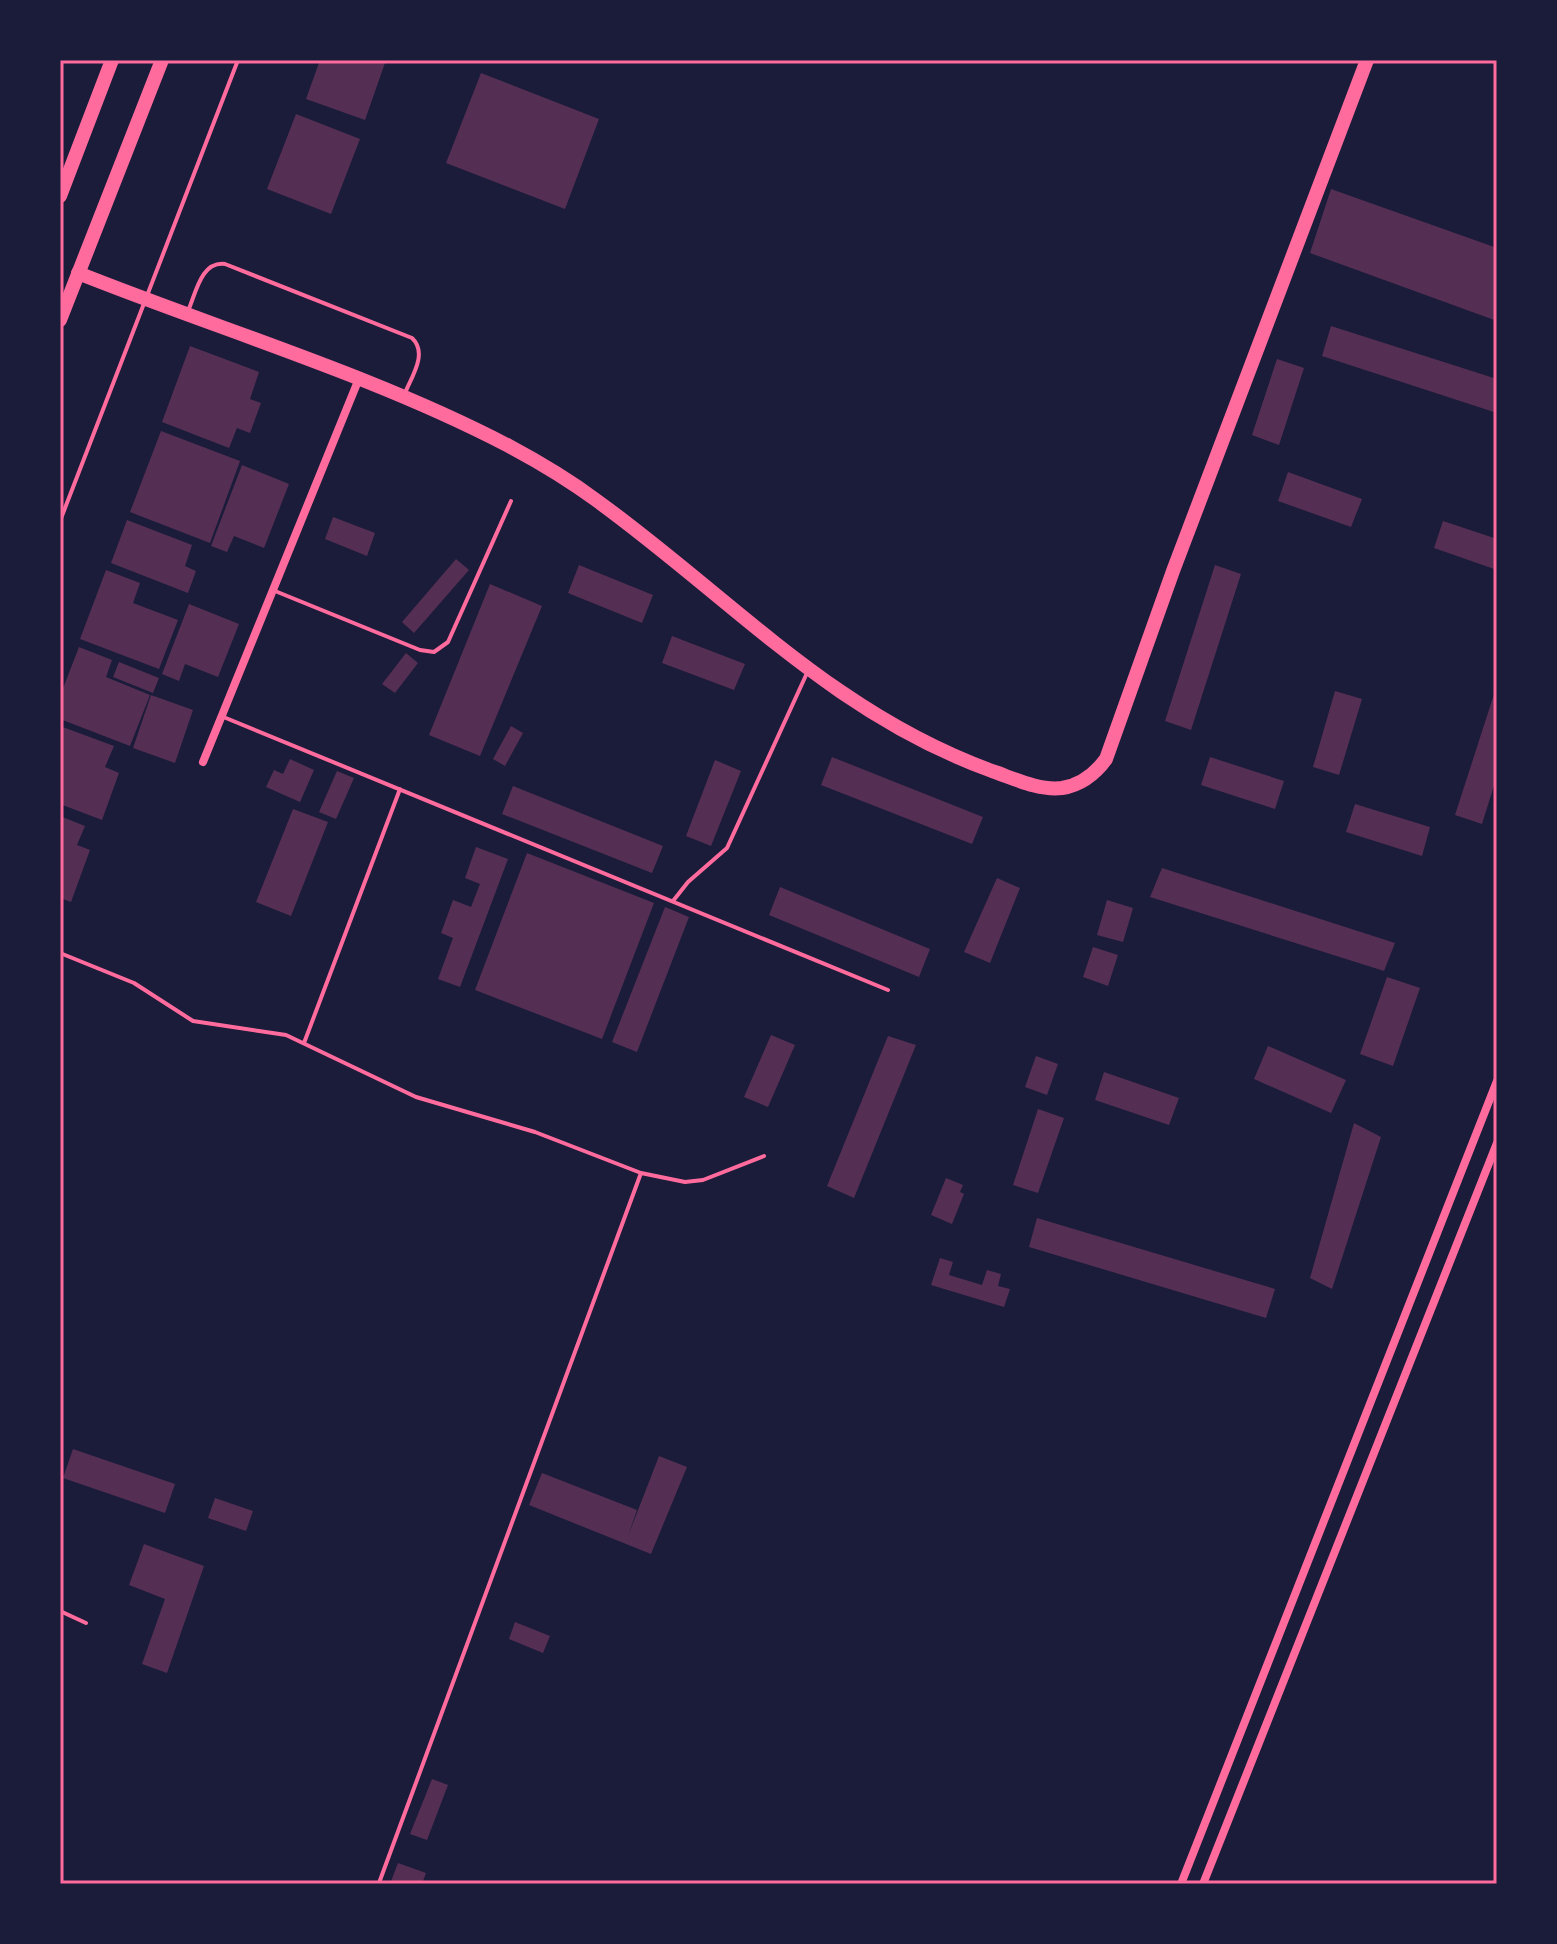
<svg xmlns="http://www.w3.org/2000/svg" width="1557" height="1944" viewBox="0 0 1557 1944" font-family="Quicksand,sans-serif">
  <rect width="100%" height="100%" fill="#1b1b3a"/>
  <path fill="#542f53" d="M320,60h66l-21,60 -59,-21z
    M481,73l118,46 -34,90 -119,-46z
    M296,114l64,25 -29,75 -64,-25z
    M1331,189l166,59v73l-187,-68z
    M1331,326l166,53v34l-175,-57z
    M190,346l69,26 -9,27 11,4 -11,30 -13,-5 -8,20 -67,-26z
    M1277,359l27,9 -25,77 -27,-10z
    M161,431l79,30 -30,82 -80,-31z
    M242,465l47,19 -25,64 -30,-12 -7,16 -16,-6z
    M1288,472l74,27 -11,28 -73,-26z
    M333,517l42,16 -8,23 -42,-17z
    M127,520l65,25 -7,21 11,5 -8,22 -77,-30z
    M1443,521l54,18v31l-63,-22z
    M456,559l13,11 -55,63 -12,-11z
    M579,565l74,30 -11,28 -74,-30z
    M1215,565l26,9 -50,156 -26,-9z
    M106,570l34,13 -7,20 45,17 -19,49 -79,-30z
    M490,584l52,22 -62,150 -51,-21z
    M189,604l50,20 -21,53 -33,-13 -6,17 -17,-7z
    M672,636l73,28 -11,26 -72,-27z
    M79,647l33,13 -6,17 44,18 -20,51 -70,-27v-23z
    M406,653l12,10 -23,30 -13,-9z
    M119,662l40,16 -6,15 -40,-16z
    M1497,685v91l-15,48 -27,-9z
    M1335,691l27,8 -23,76 -26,-8z
    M151,695l42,15 -18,53 -42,-15z
    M60,726l54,20 -9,21 14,6 -17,47 -42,-16z
    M511,726l12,7 -18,33 -12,-7z
    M832,757l151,60 -11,27 -151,-59z
    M1210,757l74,24 -9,28 -74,-24z
    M290,759l24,11 -14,32 -34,-15 8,-17 9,4z
    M715,760l26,11 -30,75 -25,-10z
    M337,771l17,7 -18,41 -17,-7z
    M513,786l150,60 -11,27 -150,-59z
    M1355,804l75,23 -8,29 -76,-24z
    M293,809l35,13 -37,94 -35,-14z
    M60,816l25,10 -8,19 13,5 -19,52 -11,-4z
    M476,847l32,12 -48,128 -22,-8 15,-41 -12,-5 12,-33 18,7 9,-23 -15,-6z
    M527,853l127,50 -52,136 -127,-49z
    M1162,868l233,75 -11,28 -234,-74z
    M997,878l23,10 -30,75 -26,-11z
    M780,887l150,62 -11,28 -150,-62z
    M1107,900l26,8 -10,34 -26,-7z
    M665,907l24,10 -52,135 -25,-10z
    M1093,947l25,8 -10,31 -25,-9z
    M1387,977l33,11 -27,78 -33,-12z
    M771,1035l24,10 -27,62 -24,-10z
    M888,1036l28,9 -62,153 -27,-12z
    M1268,1046l78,34 -15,33 -77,-34z
    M1036,1056l22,8 -11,31 -22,-8z
    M1104,1072l75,26 -10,27 -74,-25z
    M1038,1109l26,9 -26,75 -25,-8z
    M1354,1123l27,14 -49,152 -22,-11z
    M946,1178l17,7 -3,7 4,2 -12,30 -21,-9z
    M1037,1218l238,71 -9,29 -237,-71z
    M940,1258l13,4 -4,13 33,10 5,-15 14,4 -3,12 12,3 -6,18 -73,-22z
    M73,1449l102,35 -10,29 -102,-35z
    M659,1456l28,11 -36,87 -122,-49 13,-32 95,37 -9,26z
    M215,1498l38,13 -7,20 -38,-13z
    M144,1544l60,22 -37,107 -25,-9 23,-65 -36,-14z
    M515,1622l35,14 -7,17 -34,-14z
    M432,1779l16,6 -21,55 -17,-6z
    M398,1863l28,10 -4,11h-32z"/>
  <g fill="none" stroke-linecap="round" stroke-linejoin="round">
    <path stroke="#ff6b9d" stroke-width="4" d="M188,311c8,-18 13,-50 37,-47l187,74c16,15 0,38 -7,55
      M60,521l178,-461
      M275,591l145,59 14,2 14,-10 63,-141
      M221,716l667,274
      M673,901l15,-19 39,-34 80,-175
      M60,953l74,30 59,38 93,14 130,62 119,35 106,41 44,9 18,-2 61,-24
      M304,1043l96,-254
      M60,1611l26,12
      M379,1883l262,-710"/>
    <path stroke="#ff6b9d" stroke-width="8" d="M203,762l155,-381
      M1181,1884l316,-803
      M1203,1884l294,-741"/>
    <path stroke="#ff6b9d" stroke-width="14" d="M78,273c143,57 295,102 431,173 30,16 60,34 87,54 134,97 236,213 396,271 21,7 47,20 70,17 19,-3 33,-14 44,-29l67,-188 194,-511"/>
    <path stroke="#ff6b9d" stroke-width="14" d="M60,196l52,-136
      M60,320l102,-260"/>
  </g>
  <rect width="1557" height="1944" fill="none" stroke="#1b1b3a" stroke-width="124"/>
  <rect x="62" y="62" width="1433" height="1820" fill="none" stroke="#ff6b9d" stroke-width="3"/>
</svg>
